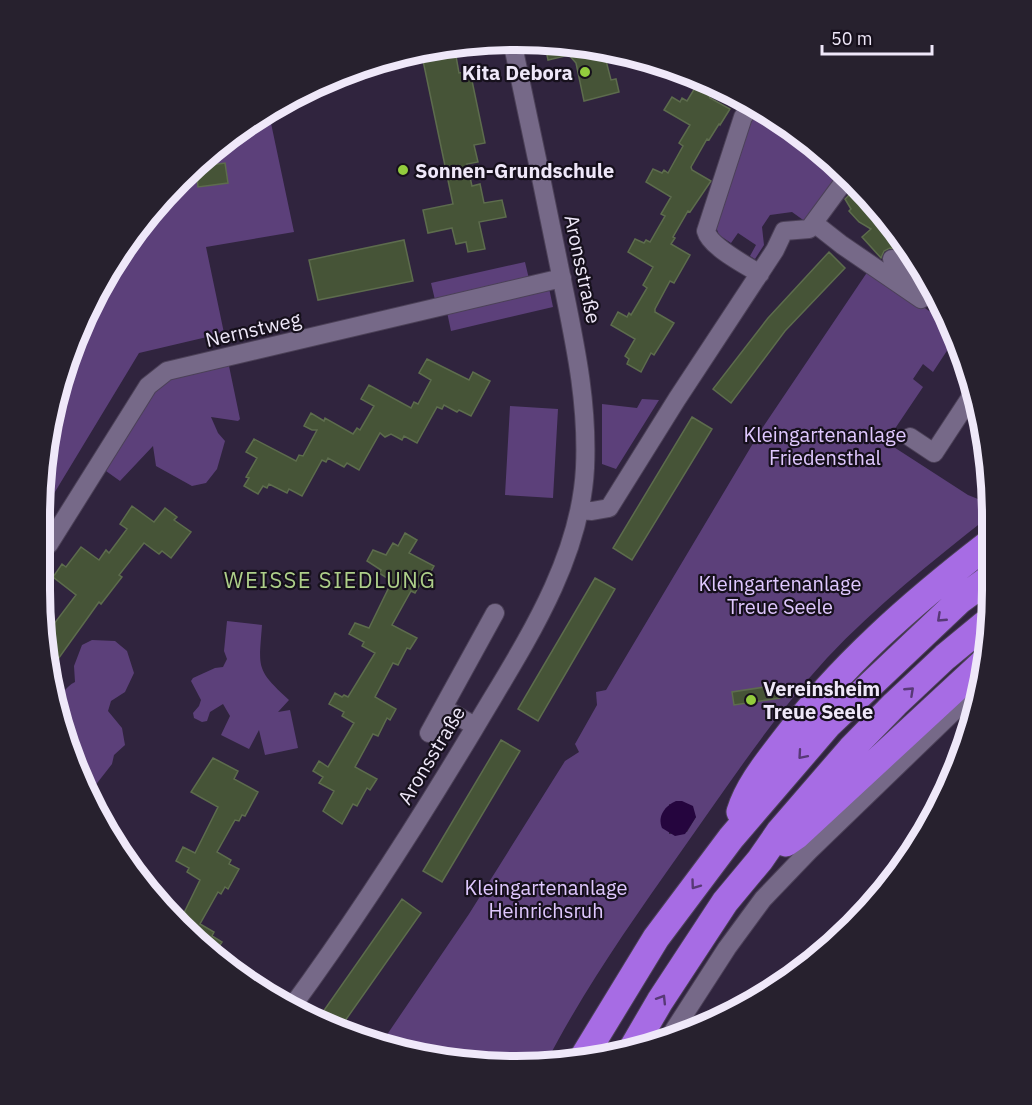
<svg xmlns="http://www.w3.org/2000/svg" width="1032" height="1105" viewBox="0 0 1032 1105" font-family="'IBM Plex Sans',sans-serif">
  <rect width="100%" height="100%" fill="#30243e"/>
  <path fill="#5c407a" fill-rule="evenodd" d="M754,105l52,32 37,34 -37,51 -14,-10 -22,3 -8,12 2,18 -9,14 -5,-3 6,-11 -18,-12 -7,10 -12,-8 -3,-8z
    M268,109l26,123 -88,15 18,86 -85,20 -98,162 -1,-31 15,-92 33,-87 49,-79 64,-68z
    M525,262l4,17 -94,21 -4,-17z
    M870,268l59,43 12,-8 15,34 -23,35 -10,-8 -10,15 10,8 -37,55 82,53 20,8 -1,15c-56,44 -111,88 -160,140 -55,60 -100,129 -147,195 -48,68 -96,136 -134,210l-62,2 -92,-15 -12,-5 89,-131 96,-153 14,-9 -4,-8 22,-39 -1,-13 10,-2 155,-260zM669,804l27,13 -9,15 -18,2z
    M549,288l4,19 -102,24 -4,-19z
    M227,364l2,2 11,53 -2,2 -27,-4 7,16 7,8 -8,28 -11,14 -14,3 -36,-20 -3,-20 -33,35 -14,-10 48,-82 9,-8z
    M642,399l17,1 -43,69 -14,-5v-60l35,4z
    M510,406l48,3 -5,89 -48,-3z
    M227,621l35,4c-3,43 -7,44 27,75l-11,12 12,-2 8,38 -33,7 -6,-25 -10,19 -28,-14 9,-19 -7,-12 -13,8 -3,9 -5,1 -8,-4 -1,-5 6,-7 2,-6 -10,-19 2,-3 22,-10 8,-1 4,-8 -3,-8z
    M92,640l23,1 12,10 7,22 -9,19 -14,9 -3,10 14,17 3,17 -11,10 -2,9 -25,32 -30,-87c2,-12 8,-22 18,-27l-1,-16 8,-21z"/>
  <path fill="#25053e" d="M676,801h6l11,5 3,11 -11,17 -10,2 -13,-8c-5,-12 3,-22 14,-27z"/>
  <path fill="#465437" stroke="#5d6c4d" stroke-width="1.5" d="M544,40l59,9 8,31 5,-1 3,13 -35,9 -8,-38 -7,-8 -21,5z
    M443,46l2,12 11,-2 3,17 11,-2 15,72 -11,2 4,17 -11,2 5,22 8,-2 4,19 18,-3 4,17 -27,5 6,27 -17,3 -2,-10 -10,2 -4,-16 -24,5 -5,-23 30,-6 -32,-153z
    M701,78l15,6 -7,11 1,3 20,11 -10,16 -1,-1 -10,16 -2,-1 -16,28 1,3 19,11 -21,31 -2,-1 -15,26 2,1 -4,6 19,11 -16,28 -4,-2 -15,28v3l19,11 -20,32 -3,-2 -10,19 -14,-8 2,-5 -4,-3 10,-17 -24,-14 7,-13 9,5 2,-4 2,2 16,-27 -4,-3 10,-18 -25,-15 7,-13 9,4 2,-3 4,2 15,-26 -4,-2 10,-17 -25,-15 7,-13 9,4 2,-3 4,3 15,-27 -4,-3 11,-18 -26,-15 8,-13 8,5 2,-4 5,3z
    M225,163l3,20 -30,4 -2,-20z
    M858,186l16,15 55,76 2,5 -5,3 -26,-34 -10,-3 -6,3 -3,7 -19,-21 9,-8 -12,-7 -10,-11 2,-2 -6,-10z
    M404,240l9,41 -95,19 -9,-40z
    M829,252l16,16 -60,63 -54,72 -18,-14 55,-71z
    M427,359l42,21 4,-8 17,9 -19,35 -12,-6 -2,2 -13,-7 -2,4 -5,-2 -20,36 -13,-7 -2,4 -11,-6 -6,3 -5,-4 -21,37 -12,-7 -3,4 -16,-9 -2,4 -4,-2 -20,36 -13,-7 -2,4 -18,-9 -2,4 -4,-2 -5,8 -14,-8 5,-8 -3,-1 11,-19 -11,-6 8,-13 42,22 3,-6 4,1 14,-26h-5l-8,-4 7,-13 13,8 1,-3 28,16 4,-6 3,2 14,-24 -13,-7 8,-14 42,23 3,-6 4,2 13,-24 -12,-7z
    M692,417l20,12 -80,131 -19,-12z
    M132,506l22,16 11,-14 12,9 -3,3 17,12 -20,26 -9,-7 -3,3 -15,-11 -25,32 3,2 -21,27 -2,-2 -43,60 -9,-7 -1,-37 8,6 22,-29 -23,-18 9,-13 4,3 15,-20 18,13 7,-10 3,3 18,-24 -7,-5z
    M405,533l12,7 -8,13 25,13 -6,11 -3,-2 -10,18 -4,-2 -19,34 25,13 -7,11 -3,-1 -9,17 -5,-2 -18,34 21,12 -6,11 -3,-2 -9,18 -5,-2 -18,33 22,12 -7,11 -3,-2 -10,18 -4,-2 -11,20 -19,-13 11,-20 -15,-8 4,-6 -10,-6 6,-10 9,6 26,-44 -12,-7 2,-4 -15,-8 6,-11 7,4 2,-2 4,2 27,-44 -13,-7 2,-4 -15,-8 6,-11 14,5 23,-47 -13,-8 2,-3 -14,-9 6,-11 13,5 7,-12 5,3z
    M595,578l20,11 -77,132 -20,-12z
    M778,685l2,13 -46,7 -2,-13z
    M501,740l19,11 -78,131 -19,-11z
    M213,758l25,13 -4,8 24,13 -13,24 -3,-1 -3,6 -4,-1 -18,32 14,8 -2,4 10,5 -11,20 -3,-2 -4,7 -3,-2 -18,32 14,8 -2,4 10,6 -9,14 -11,-8 -23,-25 21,-43 -13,-8 2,-4 -13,-7 7,-14 12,6 23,-46 -27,-15z
    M402,899l19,14 -81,115 -22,-9z"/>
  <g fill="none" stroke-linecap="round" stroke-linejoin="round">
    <g stroke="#4c4158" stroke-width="20">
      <path id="minor" d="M753,104l-10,13 -37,114c4,16 40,34 54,43
        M814,223l28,22 79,54 3,-2
        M892,259l23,28
        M910,437l24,16 40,-61
        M580,510l12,1 17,-3 68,-109 98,-149 9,-19 25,-2 39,-53
        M43,550l6,-6 99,-158 19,-15 395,-93
        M443,708l32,18
        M429,733l66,-120
        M291,1008c66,-90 126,-184 183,-279 47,-80 106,-165 111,-261 3,-66 -10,-124 -23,-188 -16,-80 -33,-159 -50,-239
        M667,1041l60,-93 36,-49 46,-48 146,-141 27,-23"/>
    </g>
    <g stroke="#4c4158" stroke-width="29">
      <path id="highway" d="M740,812c8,-26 27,-49 43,-70 57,-76 129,-139 204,-197
        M786,843l10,-7 188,-174
        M632,1049l28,-48 65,-99 35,-42 20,-29 71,-82 44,-45 50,-47 40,-33
        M581,1061l75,-123 75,-100 97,-113 132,-125 26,-19"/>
    </g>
    <use href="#minor" stroke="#766988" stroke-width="18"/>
    <use href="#highway" stroke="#a76ce4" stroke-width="27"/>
  </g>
  <defs><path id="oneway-chevron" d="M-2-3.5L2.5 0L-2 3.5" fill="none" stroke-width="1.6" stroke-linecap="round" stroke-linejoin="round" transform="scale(1.5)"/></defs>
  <g stroke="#573976">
    <use href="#oneway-chevron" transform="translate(941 618) rotate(137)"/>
    <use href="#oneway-chevron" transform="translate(910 691) rotate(-43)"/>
    <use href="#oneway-chevron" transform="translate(802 755) rotate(131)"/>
    <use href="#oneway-chevron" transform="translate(695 885) rotate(126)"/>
    <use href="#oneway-chevron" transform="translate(662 999) rotate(-58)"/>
  </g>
  <g fill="#93cc3d" stroke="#16101c" stroke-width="2">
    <circle cx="585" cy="72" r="6"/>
    <circle cx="403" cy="170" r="6"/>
    <circle cx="751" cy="700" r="6"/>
  </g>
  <g text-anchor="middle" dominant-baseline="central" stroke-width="4.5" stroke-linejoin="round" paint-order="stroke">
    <g font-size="20" font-weight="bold" fill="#efe8f9" stroke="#16101c" text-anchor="start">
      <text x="573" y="72" text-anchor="end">Kita Debora</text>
      <text x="415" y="170">Sonnen-Grundschule</text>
      <text x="763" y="688">Vereinsheim<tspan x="763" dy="23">Treue Seele</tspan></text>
    </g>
    <g font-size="20" fill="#efe8f9" stroke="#16101c">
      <text transform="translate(583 269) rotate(78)">Aronsstraße</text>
      <text transform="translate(253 329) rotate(-13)">Nernstweg</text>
      <text transform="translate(431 755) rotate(-59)">Aronsstraße</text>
    </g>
    <g font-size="20" fill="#e0c8ff" stroke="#16101c">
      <text x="825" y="434">Kleingartenanlage<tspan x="825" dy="23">Friedensthal</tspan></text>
      <text x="780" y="583">Kleingartenanlage<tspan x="780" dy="23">Treue Seele</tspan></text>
      <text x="546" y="887">Kleingartenanlage<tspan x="546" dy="23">Heinrichsruh</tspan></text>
    </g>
    <g font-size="22" letter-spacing="1.5" fill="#aecf89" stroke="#16101c">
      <text x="330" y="579">WEISSE SIEDLUNG</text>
    </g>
  </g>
  <path d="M0 0H1032V1105H0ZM516 50H516A466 466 0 0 1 982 516V590A466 466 0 0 1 516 1056H516A466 466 0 0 1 50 590V516A466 466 0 0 1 516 50Z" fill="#27212e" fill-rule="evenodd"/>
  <path fill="none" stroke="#efe8f9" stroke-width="8" d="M516 50H516A466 466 0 0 1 982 516V590A466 466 0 0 1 516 1056H516A466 466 0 0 1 50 590V516A466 466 0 0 1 516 50Z"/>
  <path d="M822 45v9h110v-9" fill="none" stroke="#efe8f9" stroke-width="3"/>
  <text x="831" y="45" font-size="18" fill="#efe8f9" stroke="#16101c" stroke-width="4.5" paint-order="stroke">50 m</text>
</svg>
